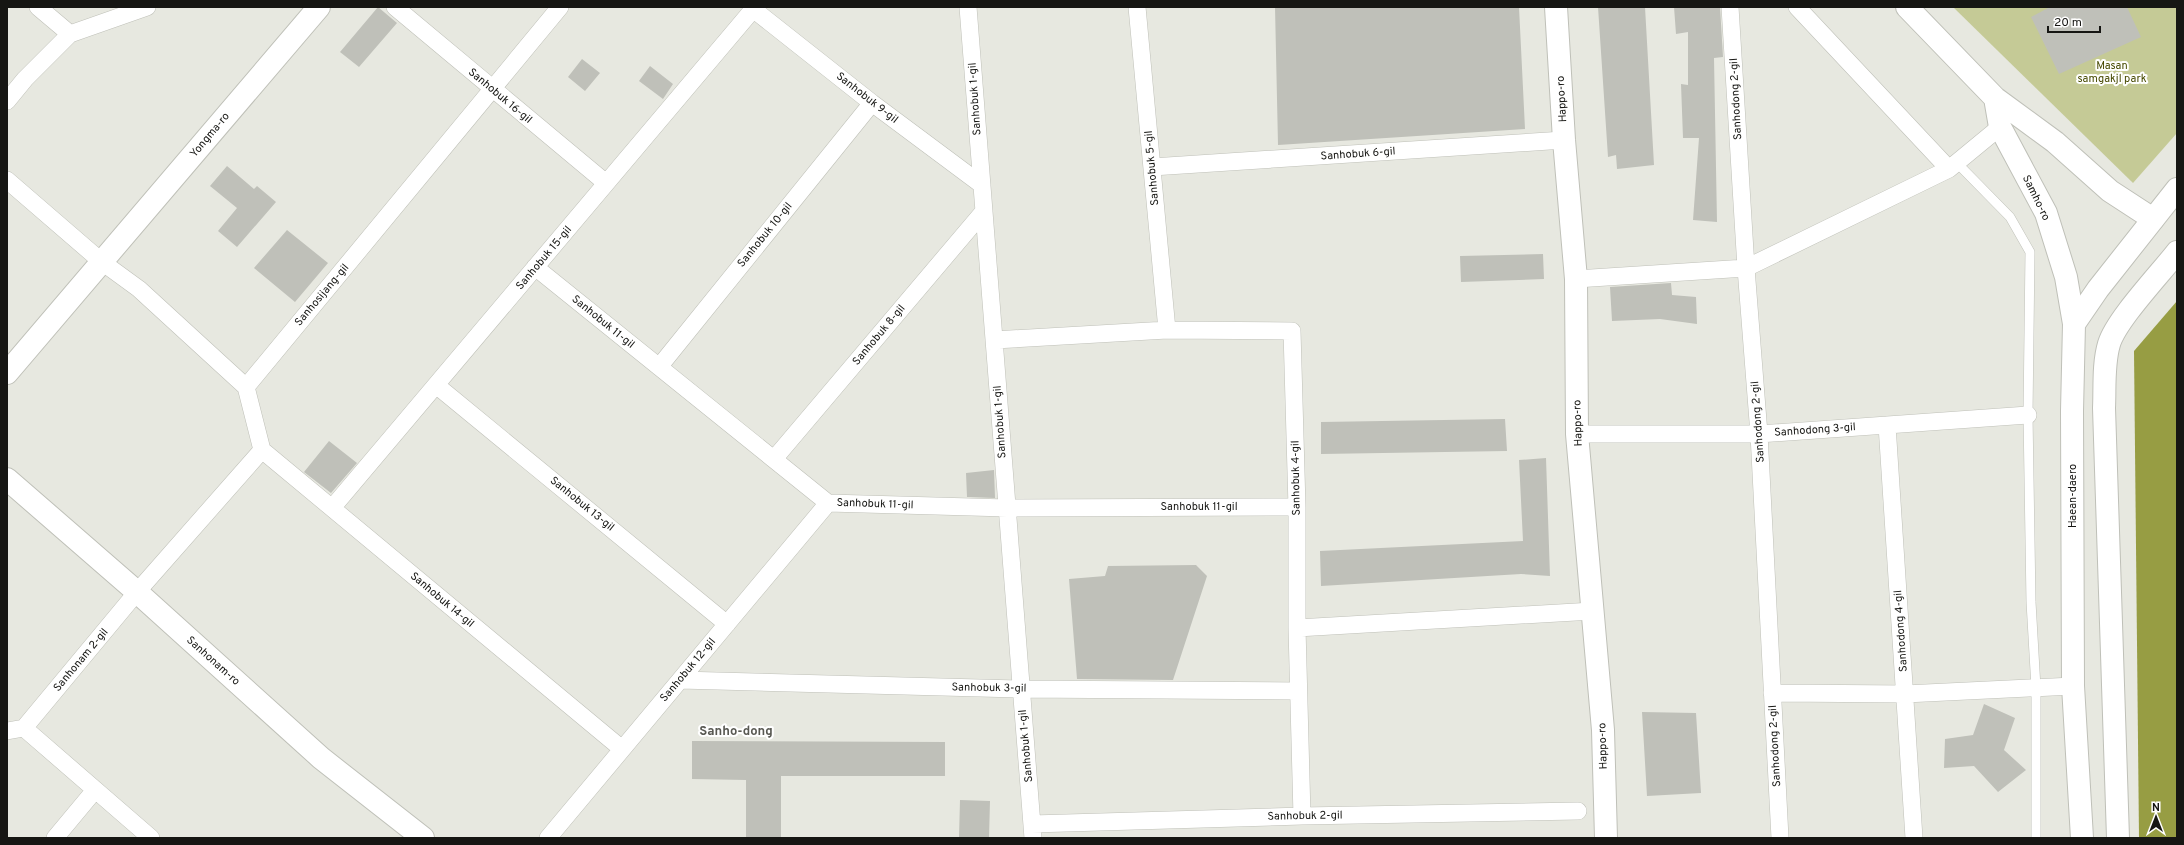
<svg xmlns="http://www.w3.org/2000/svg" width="2184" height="845" viewBox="0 0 2184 845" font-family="Overpass,sans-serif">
  <rect width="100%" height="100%" fill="#e7e8e0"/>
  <path fill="#c5ca96" d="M1953,7h224v126l-44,50z"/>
  <path fill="#979d43" d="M2177,301v537h-38l-5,-487z"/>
  <path fill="#bfc0b9" d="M378,7l19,16 -38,44 -19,-15z
    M1275,7h244l6,122 -247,16z
    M1598,7h47l9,158 -37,4 -1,-14 -8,2z
    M1674,7h46l3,50 -9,1 3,164 -24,-2 6,-82h-16l-2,-54 7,1v-53l-12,2z
    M2050,7h77l14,30 -82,37 -28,-57z
    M582,59l18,14 -15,18 -17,-14z
    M650,66l23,18 -10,15 -24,-18z
    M227,166l27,23 3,-3 19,16 -39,45 -19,-16 19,-23 -27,-22z
    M287,230l41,33 -33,39 -41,-34z
    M1543,254l1,25 -83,3 -1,-26z
    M1671,283l1,12 24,2 1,27 -37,-5 -48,2 -2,-34z
    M1505,419l2,32 -186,3v-32z
    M329,441l28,22 -26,30 -27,-21z
    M1546,458l4,118 -29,-2 -200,12 -1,-35 203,-10 -4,-81z
    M994,470l1,28 -28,-1 -1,-24z
    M1196,565l11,11 -34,104 -96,-1 -8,-100 36,-3 3,-10z
    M1984,704l31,14 -11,32 22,20 -28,22 -24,-26 -30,2 1,-29 28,-4z
    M1642,712l54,1 5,80 -54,3z
    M692,741l253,1v34h-164v62h-35v-58l-54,-1z
    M960,800l30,1 -1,37h-30z"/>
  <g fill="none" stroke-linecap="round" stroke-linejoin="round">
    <g stroke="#bfc0b8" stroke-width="10">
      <path id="lane" d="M1957,163l53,54 20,35 -2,163 3,187 5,86v150"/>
    </g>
    <g stroke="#bfc0b8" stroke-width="18">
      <path id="street" d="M38,7l32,27
        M395,7l211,176
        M968,7l65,831
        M1137,7l30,323
        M1730,7l16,261 13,166 21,404
        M1797,7l152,162
        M753,9l119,94 110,82
        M7,101l18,-22 45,-45 77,-27
        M1152,167l412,-27
        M7,180l95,82 37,27 107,98
        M535,267l293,236 179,5 290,-1
        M1576,279l170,-11 203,-99 51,-42
        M994,340l173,-10 125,1 5,176v121l296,-17
        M659,367l213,-264
        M436,385l291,239
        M246,387l314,-380
        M1887,425l27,413
        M1577,434h182l269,-19
        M262,450l360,299
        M774,459l210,-248
        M332,508l423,-501
        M1297,628l5,188
        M680,680l341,9 276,2
        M1772,693l133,1 168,-8
        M24,728l127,110
        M7,731l17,-3 113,-136 125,-142 -16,-63
        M1032,824l270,-8 276,-5
        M55,838l40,-48
        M548,838l280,-335"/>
    </g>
    <g stroke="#bfc0b8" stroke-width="24">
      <path id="secondary" d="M1556,7l8,133 12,139 1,155 26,296 3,108
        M1907,7l88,91 60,44 55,49 43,28
        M1995,98l5,29 46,86 20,64 8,47
        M7,373l312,-366
        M7,479l130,113 184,166 102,80"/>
    </g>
    <g stroke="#bfc0b8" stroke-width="24">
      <path id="primary" d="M2082,838l-9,-152 -1,-275 2,-87 24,-35 79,-100
        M2118,838l-14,-430c1,-20 -1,-44 5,-64 7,-24 51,-70 68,-92"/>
    </g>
    <use href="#lane" stroke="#fff" stroke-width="9"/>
    <use href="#street" stroke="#fff" stroke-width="17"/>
    <use href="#secondary" stroke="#fff" stroke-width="22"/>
    <use href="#primary" stroke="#fff" stroke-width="22"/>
  </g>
  <g text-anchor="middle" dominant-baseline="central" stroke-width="4" stroke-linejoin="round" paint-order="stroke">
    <g font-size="11" fill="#474a02" stroke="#fff">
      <text x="2112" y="66">Masan<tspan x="2112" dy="13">samgakjl park</tspan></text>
    </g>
    <g font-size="11" fill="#161613" stroke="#fff">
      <text transform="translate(500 96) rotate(40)">Sanhobuk 16-gil</text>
      <text transform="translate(867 98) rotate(38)">Sanhobuk 9-gil</text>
      <text transform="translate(975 99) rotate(-94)">Sanhobuk 1-gil</text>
      <text transform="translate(1562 99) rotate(-93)">Happo-ro</text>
      <text transform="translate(1736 99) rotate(-93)">Sanhodong 2-gil</text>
      <text transform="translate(210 135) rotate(-50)">Yongma-ro</text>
      <text transform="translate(1358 154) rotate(-4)">Sanhobuk 6-gil</text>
      <text transform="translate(1152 168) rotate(-95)">Sanhobuk 5-gil</text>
      <text transform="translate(2036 198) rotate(64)">Samho-ro</text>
      <text transform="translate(765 235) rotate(-51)">Sanhobuk 10-gil</text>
      <text transform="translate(544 258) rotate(-50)">Sanhobuk 15-gil</text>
      <text transform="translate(322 295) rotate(-50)">Sanhosijang-gil</text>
      <text transform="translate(603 322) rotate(39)">Sanhobuk 11-gil</text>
      <text transform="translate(879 335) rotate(-50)">Sanhobuk 8-gil</text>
      <text transform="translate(1000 422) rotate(-94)">Sanhobuk 1-gil</text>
      <text transform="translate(1758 422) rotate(-94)">Sanhodong 2-gil</text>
      <text transform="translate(1578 423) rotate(-92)">Happo-ro</text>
      <text transform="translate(1815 430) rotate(-4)">Sanhodong 3-gil</text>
      <text transform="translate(1296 478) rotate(-91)">Sanhobuk 4-gil</text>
      <text transform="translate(2073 496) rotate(-90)">Haean-daero</text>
      <text transform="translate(582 504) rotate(39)">Sanhobuk 13-gil</text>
      <text transform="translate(875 504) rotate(2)">Sanhobuk 11-gil</text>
      <text x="1199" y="507">Sanhobuk 11-gil</text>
      <text transform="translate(442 600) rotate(40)">Sanhobuk 14-gil</text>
      <text transform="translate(1901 631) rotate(-94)">Sanhodong 4-gil</text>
      <text transform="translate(81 660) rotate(-50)">Sanhonam 2-gil</text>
      <text transform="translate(213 661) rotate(42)">Sanhonam-ro</text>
      <text transform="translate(688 670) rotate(-50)">Sanhobuk 12-gil</text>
      <text transform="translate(989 688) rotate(1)">Sanhobuk 3-gil</text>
      <text transform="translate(1026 746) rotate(-95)">Sanhobuk 1-gil</text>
      <text transform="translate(1603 746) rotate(-92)">Happo-ro</text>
      <text transform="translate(1775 746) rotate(-93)">Sanhodong 2-gil</text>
      <text transform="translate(1305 816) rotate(-1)">Sanhobuk 2-gil</text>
    </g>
    <g font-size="13" font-weight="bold" fill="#585852" stroke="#fff">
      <text x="736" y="732">Sanho-dong</text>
    </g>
  </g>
  <rect width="2184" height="845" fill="none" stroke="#161613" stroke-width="16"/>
  <g transform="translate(2156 817)" stroke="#ffffff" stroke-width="3" paint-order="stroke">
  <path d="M0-3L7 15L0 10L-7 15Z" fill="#161613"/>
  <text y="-6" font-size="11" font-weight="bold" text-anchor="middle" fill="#161613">N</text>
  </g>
  <path d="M2048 26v6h52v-6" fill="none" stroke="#161613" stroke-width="2"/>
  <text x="2054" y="26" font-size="12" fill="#161613" stroke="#ffffff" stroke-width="3" paint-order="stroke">20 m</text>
</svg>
